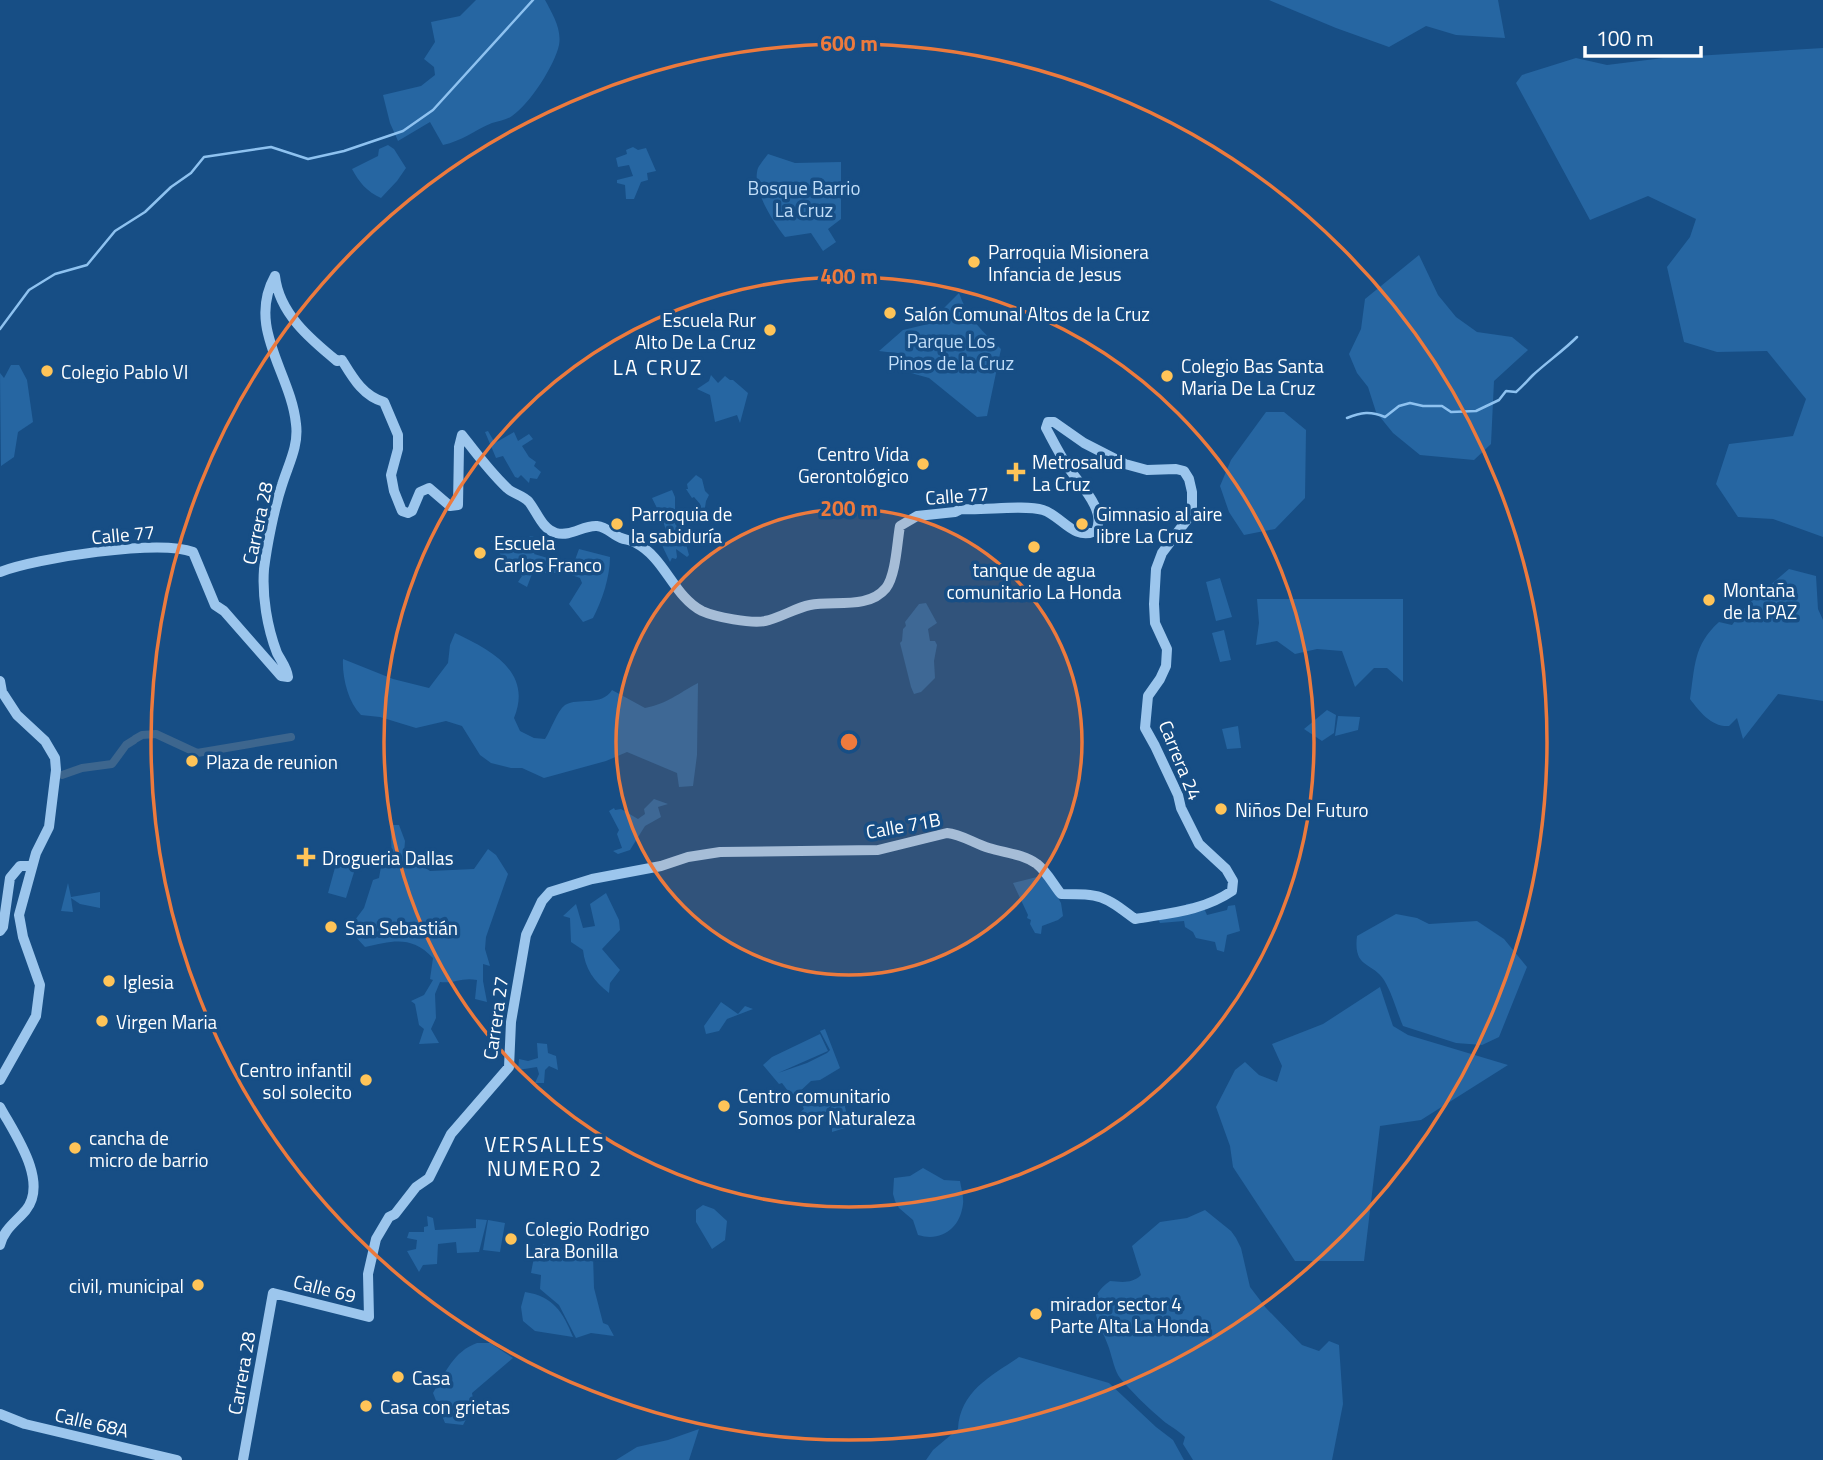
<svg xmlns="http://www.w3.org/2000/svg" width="1823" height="1460" viewBox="0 0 1823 1460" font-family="'Titillium Web',sans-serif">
  <rect width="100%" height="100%" fill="#174e85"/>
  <path fill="#2666a2" d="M476,0h69c7,13 17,29 14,45 -4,20 -30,60 -47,71 -5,4 -13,5 -20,7 -17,7 -30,18 -49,22l-13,-23 -32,19 -8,-18 -7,-28 38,-9 14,-11 -1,-8 -10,-8 11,-17 -4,-20 29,-6z
    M1269,0h229l7,38 -49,-3 -30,-9 -37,21 -53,-19z
    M1823,48v489l-50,-18 -35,-2 -22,-33 13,-40 64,-8 13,-37 -39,-48 -50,1 -33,-10 -17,-75 23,-30 6,-18 -48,-23 -58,24 -74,-137 6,-8 54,-17 31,7 56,-7z
    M388,145l6,4 12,19 -9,13 -16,17c-14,-6 -22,-16 -29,-29l26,-13 1,-7z
    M633,147l5,3 8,-2 10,23 -9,2 1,7 -7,2 -7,17h-8l-1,-14 -8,-2v-3l16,-4 -4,-11 -11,2 -2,-9 11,-4 -1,-4z
    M768,154l27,9 46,-1v57l-13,10 8,13 -13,9 -12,-18 -26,4c-12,-16 -34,-48 -27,-69 2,-4 7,-10 10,-14z
    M1419,255l19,40 18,22 21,15 35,5 16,13 -34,31 -3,63 -17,16 -54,-5 -27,-22 -17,-21 -8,-25 -11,-14 -8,-19 12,-25 4,-30z
    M959,293c8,24 24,39 42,56l-14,67 -10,1 -48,-39 -29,-8 3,-16 -24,-3 24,-21 25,-6z
    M11,365h8l8,15 6,42 -15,10 -4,25 -13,9 -1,-93 4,5z
    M711,375l7,8 7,-7 5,4h3l15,13 -8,30 -3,-8 -22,7 -5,-27 -13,-6 12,-8z
    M1266,412h18l22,18 -1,68 -30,31 -31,6 -15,-23 -9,-26 11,-26z
    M488,431l7,12 19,-11 4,9 11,-7 4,5 -11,7 7,11 7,5 -2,4 7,6 -4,7 -7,-1 -1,5 -8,-8 -3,3 -3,-1 -12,-21 -7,2 -11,-26z
    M696,475l6,4 3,12 4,4 -3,6 -2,13 -9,8 -2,-9 4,-2 3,-7 -6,-7 -2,1 -6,-9h2l-1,-5z
    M672,490l3,7v27l8,9 6,22 -2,2 -11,-8 1,8 -1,2 -4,-1 -2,4 -11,-23 9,-2 -5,-16h-4l1,-7 -8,-16z
    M503,536l12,6 2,8 10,-3 -1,-6 4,-5 4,1 -1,2 7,6 -6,9 34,10 7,-4 4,-11 31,8c0,20 -8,44 -17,61l-10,4 -14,-18 13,-21 -2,-5 -14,-5h-39l5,1 -5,13 -9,-5 4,-6 -18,-13 -7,-16 -6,-6z
    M1789,569l27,7 2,33 5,11v81l-45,-7 -35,45 -6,-21 -8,8c-18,1 -29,-14 -39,-27 5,-31 3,-54 29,-77l13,3 15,-20z
    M1220,578l12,39 -16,4 -10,-39z
    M1257,599h146v83l-16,-14h-13l-19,19 -13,-36 -25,-2 -22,5 -18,-13 -21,4 3,-22z
    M926,603l11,20 -9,6 2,12h5l2,4 -3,16 1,17 -14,14 -7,2 -3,-7 -11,-44 2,-2 1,-12 3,-3 -1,-4 14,-18z
    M1224,630l7,30 -11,2 -8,-29z
    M455,633c36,17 78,39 59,85l6,13 14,7 11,1c6,-9 12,-28 20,-34 14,-8 36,2 47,-15l33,18c24,-5 32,-14 53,-25l-1,72 -4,31 -14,1 -2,-14 -50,-21 -21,9 -62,17 -22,-10h-11l-20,-5 -11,-8 -18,-29 -16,-5 -30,7 -36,-11 -19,-2c-13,-13 -19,-38 -18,-56l50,20 36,9 19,-25 2,-18z
    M1327,710l9,5 -2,18 -12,8 -18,-12z
    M1338,716l22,1 -2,13 -23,6z
    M1238,726l3,22 -14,1 -5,-20z
    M654,799l14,5 -10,3 3,10 -16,9 -15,24 -12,4 -5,-3 9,-3 -5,-14 2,-4 -10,-19 5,-3 1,2 6,-1 17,10 7,-5 -1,-5z
    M390,818l3,7h6l6,16 -1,13 26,17 44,-2 14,-20 8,6 12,19 -22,63 -1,12 5,17 -7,-2v17l4,21 -12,-3 2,-19c-15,-3 -24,4 -37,2l-5,12 1,24 -5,11 8,14 -20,1 5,-15 -5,-4 -4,-21 -4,-3 13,-6 9,-15 -3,-1 3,-21c-22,-23 -40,-17 -68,-11l-12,-13 2,-14 9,-12 9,-28 6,-2 3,-17 10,-4z
    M336,864l19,5 -9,29 -18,-5z
    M1045,875l16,28 2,13 -5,4 -16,6 -1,8 -6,-1 -5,-9 1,-4 -4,-2 1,-3 -15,-32z
    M68,883l3,14 29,-5v16l-20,-4 -9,-6 2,14 -12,-1z
    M606,893l13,27 1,10 -18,19 18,21 -10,13 -1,10c-15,-12 -24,-24 -26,-43l-12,-8 -1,-24 -7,-2 13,-12 7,24 12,-2 -5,-22z
    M1205,901l-2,5 4,9 20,-5 1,-4 7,-1 5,26 -13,4 -3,17 -7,-2 -2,-8 -19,-4 -3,-6 -8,-5 -1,-6 -24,2 -5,-10 30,-4 1,-5z
    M1396,914l21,4 12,6 48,-3 27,18 23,28 -28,70 -17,8 -26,-2 -53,-17c-6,-14 -11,-33 -19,-46 -12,-19 -31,-11 -27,-44z
    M1380,987l13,39 15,9 100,30 -87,55 -41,6 -16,135h-69l-62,-94 -3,-21 -14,-39 19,-37 10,-8 14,13 18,7 5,-16 -10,-22 51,-20z
    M721,1002l17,12 7,-8 8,3 -26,10 -8,12 -13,3 -2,-8z
    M825,1029l15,39 -20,12 -9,1 -14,13 -6,1 -9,-12 -3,1 -16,-19 9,-8 48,-23 8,17 -50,22 29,-10 20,-10 3,-3 -10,-19z
    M537,1043l10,1 1,9 8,3 2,14 -9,-4 -4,4 -1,13h-9l4,-9 -2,-7 -19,3 1,-11 9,2 10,-3z
    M813,1097l6,10 11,-4v3l-6,9 -6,4 -2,-4 -11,3 -1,4 -6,-1 -3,-4 9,-8 -3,-6z
    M844,1103l3,12 -2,13 -13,4v-6l3,-3 -2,-6 -7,-1 6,-10 2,1z
    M923,1168l21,12 16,1c1,7 4,16 3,23 -3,25 -22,38 -45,31l-5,-15 -14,-12 -4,-7 -2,-7 1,-16 16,-2z
    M703,1205l11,4 13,12 -2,19 -13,9 -16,-27v-12z
    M1205,1210l26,21 5,7 5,10 9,39 16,21 36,37 17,6 10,-10 10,4 4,59 -11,56h-139l-10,-16 2,-7c-8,-8 -18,-12 -26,-20 -13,-11 -27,-25 -39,-39 -5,-6 -8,-21 -11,-30 -9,-26 -28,-47 1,-67 11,1 22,3 31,-6l-9,-29 28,-24 27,-4z
    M427,1216l6,2 2,12 41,-2v-9l11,1 -8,32 -22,1 -1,-11 -18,2 -1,20 -14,1 -4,7 -12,-21 9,-2 1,-9 -10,-2 2,-6h15v-5l4,-1z
    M488,1220l17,3 -5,29 -17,-2z
    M543,1244l42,11 8,-1 1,34 9,35 5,2 6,11 -23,-3 -15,5 -17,-33 -19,-16 1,-14 -10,-2 3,-16h7z
    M525,1292c28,4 38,20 48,45l-38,-6 -12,-10 -2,-14z
    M477,1343h13l23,15 -41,35 2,11 -11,21 -18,-2 -12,-30c12,-20 21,-42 44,-50z
    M1019,1357l90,26 47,44 17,13 11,20h-258l7,-10 25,-21c2,-38 33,-53 61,-72z
    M699,1429l-10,31h-73l21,-13 31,-7z"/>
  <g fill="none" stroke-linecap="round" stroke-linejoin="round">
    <path stroke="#8ec2f0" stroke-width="2.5" d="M0,329l29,-39 26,-16 32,-9 28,-34 30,-19 26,-25 20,-14 13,-16 67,-10 37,12 36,-8 59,-20 30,-21 100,-110
      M1347,418c14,-6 24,-7 38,-1l14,-11 11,-3 13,3h19l9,6 25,-1 23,-11 7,-9 10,1c6,-5 11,-11 17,-17 14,-13 30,-24 44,-38"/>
    <path stroke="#3d668e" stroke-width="8" d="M135,739l7,-4 14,-1 41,19 94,-16
      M62,775l20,-7 30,-4 14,-19 8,-5"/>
    <path stroke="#9cc6ed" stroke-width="10" d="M275,276c4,37 35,63 62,85l5,-1c11,18 21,36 42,42l14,33v14l-7,26 3,16 8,20 6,2 4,-2 8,-19 9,-4 21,18 8,-1 1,-58 3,-12
      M0,572c36,-14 159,-33 193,-20l22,53 9,6 57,65 7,1c-1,-9 -7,-16 -11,-24 -10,-26 -15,-57 -13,-84 3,-24 10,-60 18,-84 6,-20 17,-39 14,-61 -5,-51 -50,-96 -21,-148
      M0,681l2,11 15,23 28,26 10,17 1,12 -7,57 -13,26 -17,62 4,22 17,48 -4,31 -36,64
      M0,931l3,-4 7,-49 10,-12h12
      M0,1107c14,26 49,74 26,103 -10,12 -22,19 -26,35
      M0,1414l25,10 152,36
      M243,1460l30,-167 96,24 -1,-43 8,-35 13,-22 6,-3 21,-27 13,-9 22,-44 58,-67 2,-45 15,-87 16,-34 8,-9 42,-13 69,-13 27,-9 32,-5 158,-2 69,-17c14,1 28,11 42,15 16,5 34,6 48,16 10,8 16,20 24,30 41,0 42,1 74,25 34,-6 68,-8 97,-28l1,-10 -7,-12 -27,-25 -18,-36 -3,-13 -23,-49 -10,-18 3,-32 12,-17 6,-13 1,-17 -12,-26 -1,-19 2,-35 6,-16 30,-40v-21l-3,-13 -5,-8 -8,-2 -29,1 -22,-6 -41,-21 -30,-21h-6l-2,6c7,13 14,27 22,39 11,17 39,43 28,64 -23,10 -34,-15 -53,-21 -19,-6 -60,1 -82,-1l-6,3 -38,4 -17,10c-3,16 -4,49 -14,62 -18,22 -53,12 -76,17 -15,3 -30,13 -45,16 -13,3 -50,-4 -63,-10 -28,-14 -37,-53 -66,-68 -5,-3 -10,-3 -15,-5 -8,-3 -14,-11 -24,-12 -14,-1 -26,11 -41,7 -14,-4 -19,-21 -27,-31 -6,-7 -16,-8 -22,-14 -17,-16 -31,-35 -45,-53"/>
  </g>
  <circle cx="849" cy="742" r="233" fill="#ed7a3d" fill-opacity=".12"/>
  <g fill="none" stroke="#ed7a3d" stroke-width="3.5">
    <circle cx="849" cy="742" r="233"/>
    <circle cx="849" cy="742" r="465"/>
    <circle cx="849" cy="742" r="698"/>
  </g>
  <g fill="#ffc458" stroke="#174e85" stroke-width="2.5">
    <circle cx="974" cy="262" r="7"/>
    <circle cx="890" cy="313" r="7"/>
    <circle cx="770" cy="330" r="7"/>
    <circle cx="47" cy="371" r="7"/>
    <circle cx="1167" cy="376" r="7"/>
    <circle cx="923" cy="464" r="7"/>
    <path d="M1012.5 461.5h7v7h7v7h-7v7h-7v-7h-7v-7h7z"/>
    <circle cx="617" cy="524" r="7"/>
    <circle cx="1082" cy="524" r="7"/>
    <circle cx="1034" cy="547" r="7"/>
    <circle cx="480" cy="553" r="7"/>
    <circle cx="1709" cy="600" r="7"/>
    <circle cx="192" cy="761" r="7"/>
    <circle cx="1221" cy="809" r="7"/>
    <path d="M302.5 846.5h7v7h7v7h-7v7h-7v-7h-7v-7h7z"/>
    <circle cx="331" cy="927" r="7"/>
    <circle cx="109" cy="981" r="7"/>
    <circle cx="102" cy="1021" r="7"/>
    <circle cx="366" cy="1080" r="7"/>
    <circle cx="724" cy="1106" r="7"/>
    <circle cx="75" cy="1148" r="7"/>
    <circle cx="511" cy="1239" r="7"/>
    <circle cx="198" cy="1285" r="7"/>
    <circle cx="1036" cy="1314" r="7"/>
    <circle cx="398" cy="1377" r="7"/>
    <circle cx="366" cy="1406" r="7"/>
  </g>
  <g text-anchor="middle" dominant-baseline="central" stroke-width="7" stroke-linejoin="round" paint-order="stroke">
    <g font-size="19" fill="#c1def9" stroke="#174e85">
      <text x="804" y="187">Bosque Barrio<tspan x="804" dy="22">La Cruz</tspan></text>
      <text x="951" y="340">Parque Los<tspan x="951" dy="22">Pinos de la Cruz</tspan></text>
    </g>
    <g font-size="19" fill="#fff" stroke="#174e85" text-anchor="start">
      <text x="988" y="251">Parroquia Misionera<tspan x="988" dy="22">Infancia de Jesus</tspan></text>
      <text x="904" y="313">Salón Comunal Altos de la Cruz</text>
      <text x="756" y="319" text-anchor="end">Escuela Rur<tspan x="756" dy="22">Alto De La Cruz</tspan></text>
      <text x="1181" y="365">Colegio Bas Santa<tspan x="1181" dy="22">Maria De La Cruz</tspan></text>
      <text x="61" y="371">Colegio Pablo VI</text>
      <text x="909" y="453" text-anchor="end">Centro Vida<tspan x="909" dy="22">Gerontológico</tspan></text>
      <text x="1032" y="461">Metrosalud<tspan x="1032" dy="22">La Cruz</tspan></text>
      <text x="631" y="513">Parroquia de<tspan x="631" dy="22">la sabiduría</tspan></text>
      <text x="1096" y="513">Gimnasio al aire<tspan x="1096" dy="22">libre La Cruz</tspan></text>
      <text x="494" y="542">Escuela<tspan x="494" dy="22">Carlos Franco</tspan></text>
      <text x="1034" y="569" text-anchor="middle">tanque de agua<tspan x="1034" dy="22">comunitario La Honda</tspan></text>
      <text x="1723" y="589">Montaña<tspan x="1723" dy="22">de la PAZ</tspan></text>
      <text x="206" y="761">Plaza de reunion</text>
      <text x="1235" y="809">Niños Del Futuro</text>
      <text x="322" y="857">Drogueria Dallas</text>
      <text x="345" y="927">San Sebastián</text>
      <text x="123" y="981">Iglesia</text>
      <text x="116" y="1021">Virgen Maria</text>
      <text x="352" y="1069" text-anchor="end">Centro infantil<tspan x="352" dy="22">sol solecito</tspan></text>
      <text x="738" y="1095">Centro comunitario<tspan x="738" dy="22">Somos por Naturaleza</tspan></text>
      <text x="89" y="1137">cancha de<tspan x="89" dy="22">micro de barrio</tspan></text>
      <text x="525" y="1228">Colegio Rodrigo<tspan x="525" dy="22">Lara Bonilla</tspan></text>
      <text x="184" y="1285" text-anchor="end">civil, municipal</text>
      <text x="1050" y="1303">mirador sector 4<tspan x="1050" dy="22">Parte Alta La Honda</tspan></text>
      <text x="412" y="1377">Casa</text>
      <text x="380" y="1406">Casa con grietas</text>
    </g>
    <g font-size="19" fill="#fff" stroke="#174e85">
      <text transform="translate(957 495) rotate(-4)">Calle 77</text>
      <text transform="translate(257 523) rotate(-78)">Carrera 28</text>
      <text transform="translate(123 534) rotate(-5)">Calle 77</text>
      <text transform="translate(1181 760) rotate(68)">Carrera 24</text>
      <text transform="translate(903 825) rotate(-10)">Calle 71B</text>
      <text transform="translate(495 1018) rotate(-82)">Carrera 27</text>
      <text transform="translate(325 1288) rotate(14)">Calle 69</text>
      <text transform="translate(241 1373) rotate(-80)">Carrera 28</text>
      <text transform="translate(92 1422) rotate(13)">Calle 68A</text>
    </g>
    <g font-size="21" letter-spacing="2" fill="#fff" stroke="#174e85">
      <text x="658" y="367">LA CRUZ</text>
      <text x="545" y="1144">VERSALLES<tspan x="545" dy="24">NUMERO 2</tspan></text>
    </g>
  </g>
  <circle cx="849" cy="742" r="10" fill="#ed7a3d" stroke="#174e85" stroke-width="3.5"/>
  <g font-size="21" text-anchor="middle" font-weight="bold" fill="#ed7a3d" stroke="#174e85" stroke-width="7" stroke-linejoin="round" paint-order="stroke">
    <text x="849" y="51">600 m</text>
    <text x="849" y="284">400 m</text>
    <text x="849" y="516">200 m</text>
  </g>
  <path d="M1585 46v10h116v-10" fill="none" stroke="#ffffff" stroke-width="3.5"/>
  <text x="1596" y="46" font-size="21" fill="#ffffff" stroke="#174e85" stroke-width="5" paint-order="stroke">100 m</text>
</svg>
